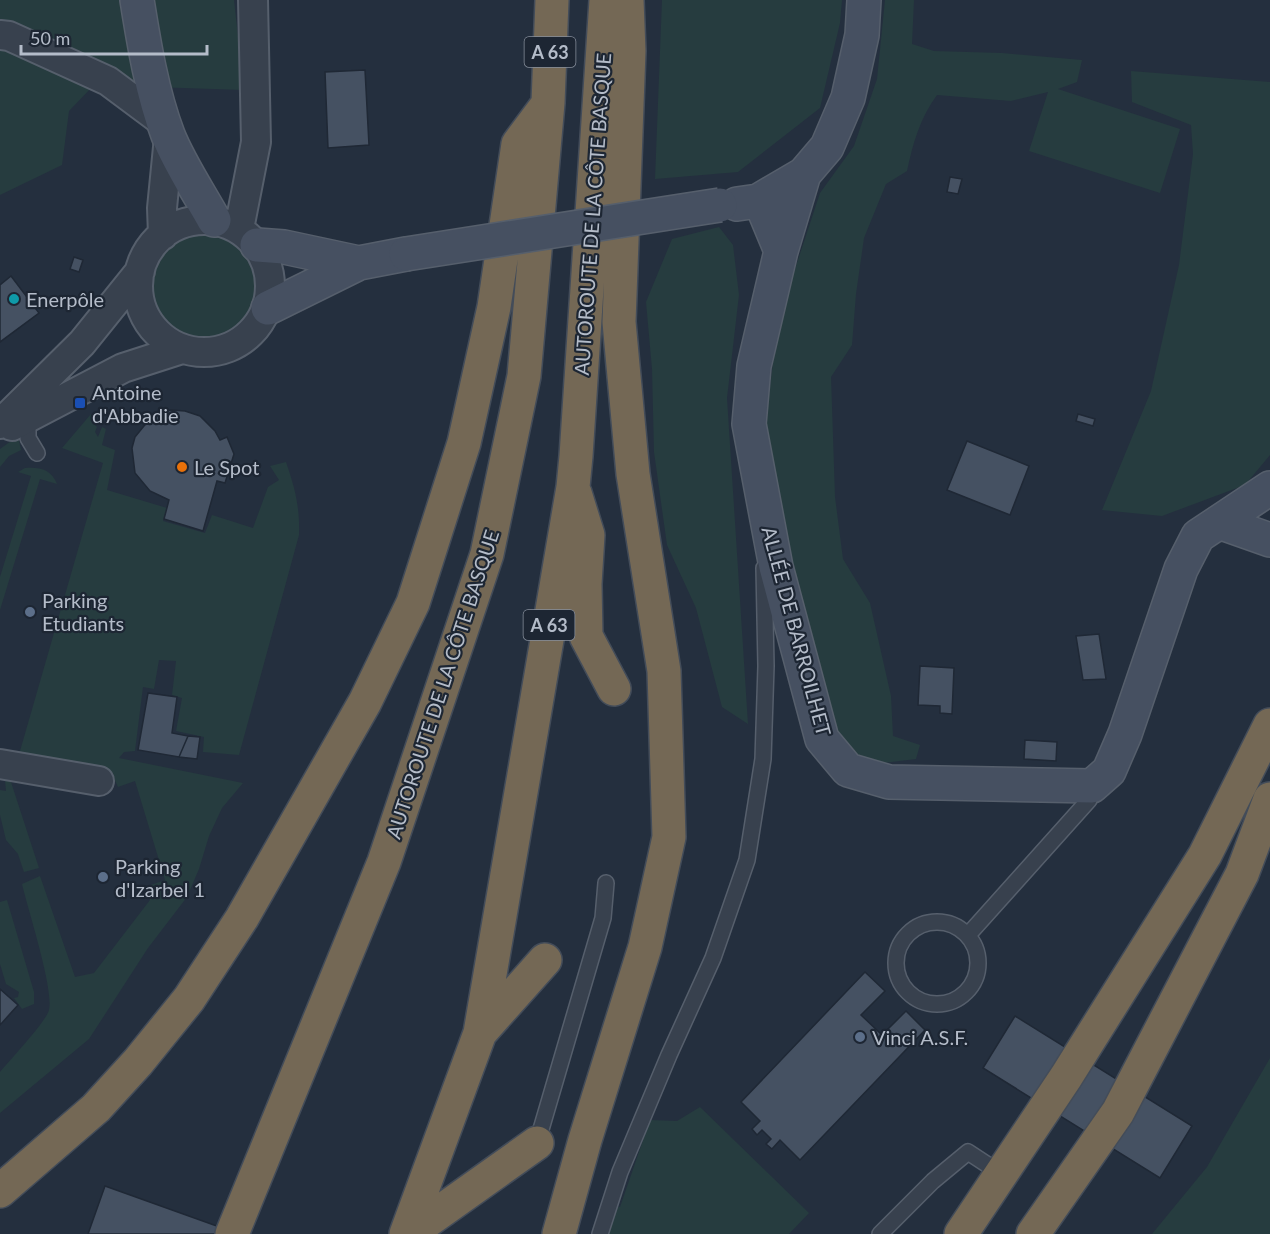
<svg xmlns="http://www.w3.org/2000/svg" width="1270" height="1234" viewBox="0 0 1270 1234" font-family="Lato,sans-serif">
  <rect width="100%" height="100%" fill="#242f3e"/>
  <path fill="#263c3f" d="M0,0h234l10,90 -150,-5 -25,26 -7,54 -62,30z
    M662,0h180l-2,23 -20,85 -82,64 -83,7z
    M885,0h29l-2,44 22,7 68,2 80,7 -5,22 -19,7 122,40 -20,64 -131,-42 19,-59 -37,9 -74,-6c-17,23 -24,48 -30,76l-21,13 -22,54 -8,56 -4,51 -21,32 4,120 8,62 27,44 21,93 2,40 27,9 -4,14 -33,4 -29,-8 -22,-21 -11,-43 -6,-44 -19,-46 -31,-175 9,-72 19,-79 27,-82 34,-47 23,-67z
    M1131,71l139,11v373l-25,30 -83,31 -60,-6 49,-119 28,-126 14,-111 -2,-29 -59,-23z
    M719,227l14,18 6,50 -12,103 21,326 -26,-17 -26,-99 -29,-63 -13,-93 -2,-83 -6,-67 26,-63z
    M152 287a52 52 0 1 1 104 0a52 52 0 1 1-104 0Z
    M91,414l3,4 -1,5 4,4 -2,5 3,5 4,-10 4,2 -4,16 13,5 -8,40 60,18 -4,13 42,12 7,-18 41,13 15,-41 11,-7 -9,-14 16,-4c9,26 14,45 13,73l-60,220 -36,-3 1,-15 -28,-6 6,-33 -10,-3 4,-34 -17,-1 -5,29 -11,-2 -8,64 -11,1 -5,6 124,25 -21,25 -13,28 -10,33 -12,28 -39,51 -59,91 -89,74v-41c9,-11 46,-50 49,-62 5,-21 -21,-100 -27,-126l18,-8 35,101 19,-4 56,-73 -2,-14 17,-6 -30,-99 -17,6 -5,-11 -95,-18 85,-295 -41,-15z
    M18,436l3,14 -12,6 -9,11v-18z
    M25,468c15,-1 26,1 32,16l-17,-5 -40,131v-33l31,-101 -13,-4z
    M10,779l29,89 -15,4 -6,-18 -12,-14 -6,-25v-25l6,1 -1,-11z
    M7,900l27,92v12l-12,5 -8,-11 4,-1 1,-5 -13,-8 -6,-20v-62z
    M1270,1058v176h-118l55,-67z
    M700,1107l109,106 -20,21h-182l9,-28 4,1 30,-87 27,1z"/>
  <path fill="#455162" stroke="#1f2835" stroke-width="1.5" d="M365,70l4,75 -41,3 -3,-76z
    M950,177l12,2 -4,15 -11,-2z
    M74,257l9,3 -4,12 -9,-3z
    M11,276l28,37 -39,29v-57z
    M171,410l14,1 15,5 15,15 5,9 7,-3 7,17 -9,29 -8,-2 -14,50 -39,-12 5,-19 -19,-9 -15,-18 -3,-25 3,-11 13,-16 14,-9z
    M1078,414l17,5 -2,7 -17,-5z
    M967,441l62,25 -19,49 -63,-25z
    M1099,634l7,45 -23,1 -7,-44z
    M920,666l34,2 -2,46 -12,-1v-7l-22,-1z
    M148,693l29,4 -5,36 16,3 -9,21 -41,-7z
    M188,736l12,1 -3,22 -18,-2z
    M1025,740l32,2 -1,19 -32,-2z
    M865,972l20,19 -24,24 21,20 24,-24 19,19 -125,130 -20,-20 -8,9 -6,-5 5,-5 -9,-9 -5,5 -5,-6 8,-8 -19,-19z
    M0,989l18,16 -18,20z
    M1015,1016l177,110 -32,52 -177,-110z
    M105,1186l134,48h-151z"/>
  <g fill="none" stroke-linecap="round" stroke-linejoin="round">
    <g stroke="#565f6c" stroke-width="18">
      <path id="lane" d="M28,417v21l9,15
        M896 963a41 41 0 1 1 82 0a41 41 0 1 1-82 0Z
        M968,935l121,-135 3,-14
        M537,1143l66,-225 3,-35
        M600,1234l20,-62 49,-117 44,-97 34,-98 16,-101 3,-93 -2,-98
        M880,1234l53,-53 35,-29 32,21"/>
    </g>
    <g stroke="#565f6c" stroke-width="32">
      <path id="street" d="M0,35l9,1 99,45 55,41
        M138 286a66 66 0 1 1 132 0a66 66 0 1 1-132 0Z
        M239,229l17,-87 -3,-142
        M163,235l-1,-27 7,-71
        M0,424l82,-81 58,-72
        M12,426l111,-58 59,-19
        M0,764l99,17"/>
    </g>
    <g stroke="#565f6c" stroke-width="36">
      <path id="secondary" d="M137,0c7,44 15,93 31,135 11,28 31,58 46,85
        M758,201l6,9 17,41 -27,115 -5,58 27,143 46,172 26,31 41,12 203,4 17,-15 16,-37 56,-165 17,-33 72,-48
        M737,204l21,-3 46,-27 23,-27 21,-49 14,-63 2,-35
        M257,245l27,2 75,16
        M781,251l23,-77
        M268,308l91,-45 47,-9
        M1219,522l51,18"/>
    </g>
    <g stroke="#434c59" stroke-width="36">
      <path id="highway" d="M575,493l13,42 -3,49 1,52 28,53
        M480,1033l65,-73
        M0,1191l96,-83 42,-46 51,-63 53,-81 123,-216 48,-99 51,-160 30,-136 24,-163 29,-39
        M232,1234l152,-372 103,-308 37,-178 24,-273 4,-103
        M406,1234l74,-201 93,-546 3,-31 30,-456
        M409,1234l128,-91
        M559,1234l26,-94 60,-193 24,-110 -5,-166 -31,-197 -14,-152 10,-271 -2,-51
        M961,1234l105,-157 139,-222 65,-130
        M1033,1234l85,-122 124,-238 28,-75"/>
    </g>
    <use href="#lane" stroke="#38414e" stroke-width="15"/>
    <use href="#street" stroke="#38414e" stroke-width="28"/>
    <use href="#secondary" stroke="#465061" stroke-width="33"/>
    <use href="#highway" stroke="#746855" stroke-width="33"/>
    <g stroke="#565f6c" stroke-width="36" stroke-linecap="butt">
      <path id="secondary-bridge" d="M406,254l314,-49"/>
    </g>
    <use href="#secondary-bridge" stroke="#465061" stroke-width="33"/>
  </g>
  <circle fill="#0f9aa8" stroke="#1d2633" stroke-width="2" cx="14" cy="299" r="6"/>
  <rect fill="#1a4fb4" stroke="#1d2633" stroke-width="2" x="74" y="397" width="12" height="12" rx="3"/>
  <circle fill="#e8710a" stroke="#1d2633" stroke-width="2" cx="182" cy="467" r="6"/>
  <g fill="#5c6f8a" stroke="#1d2633" stroke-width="2">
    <circle cx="30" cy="612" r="6"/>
    <circle cx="103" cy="877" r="6"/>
    <circle cx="860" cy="1037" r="6"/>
  </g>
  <g text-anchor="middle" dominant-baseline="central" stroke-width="4.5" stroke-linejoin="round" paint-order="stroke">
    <g fill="#1d2633" stroke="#878f9c" stroke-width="1.5">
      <rect x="524.5" y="37" width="51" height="30" rx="4.5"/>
      <rect x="523.5" y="610" width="51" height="30" rx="4.5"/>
    </g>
    <g font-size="18" font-weight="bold" fill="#b4bcc9">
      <text x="550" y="52">A 63</text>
      <text x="549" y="625">A 63</text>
    </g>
    <g font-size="20" fill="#b4bcc9" stroke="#1d2633">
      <text transform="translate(592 214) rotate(-86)">AUTOROUTE DE LA CÔTE BASQUE</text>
      <text transform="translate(797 631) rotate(75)">ALLÉE DE BARROILHET</text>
      <text transform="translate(442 684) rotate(-72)">AUTOROUTE DE LA CÔTE BASQUE</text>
    </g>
    <g font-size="20" fill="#b4bcc9" stroke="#1d2633" text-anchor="start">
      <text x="26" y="299">Enerpôle</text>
      <text x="92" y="392">Antoine<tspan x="92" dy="23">d'Abbadie</tspan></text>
      <text x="194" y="467">Le Spot</text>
      <text x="42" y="600">Parking<tspan x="42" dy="23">Etudiants</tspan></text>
      <text x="115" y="866">Parking<tspan x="115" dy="23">d'Izarbel 1</tspan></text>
      <text x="872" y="1037">Vinci A.S.F.</text>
    </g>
  </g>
  <path d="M21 45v9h186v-9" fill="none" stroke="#b4bcc9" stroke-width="3"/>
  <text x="30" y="45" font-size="18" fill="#b4bcc9" stroke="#1d2633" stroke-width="4.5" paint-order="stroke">50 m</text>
</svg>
